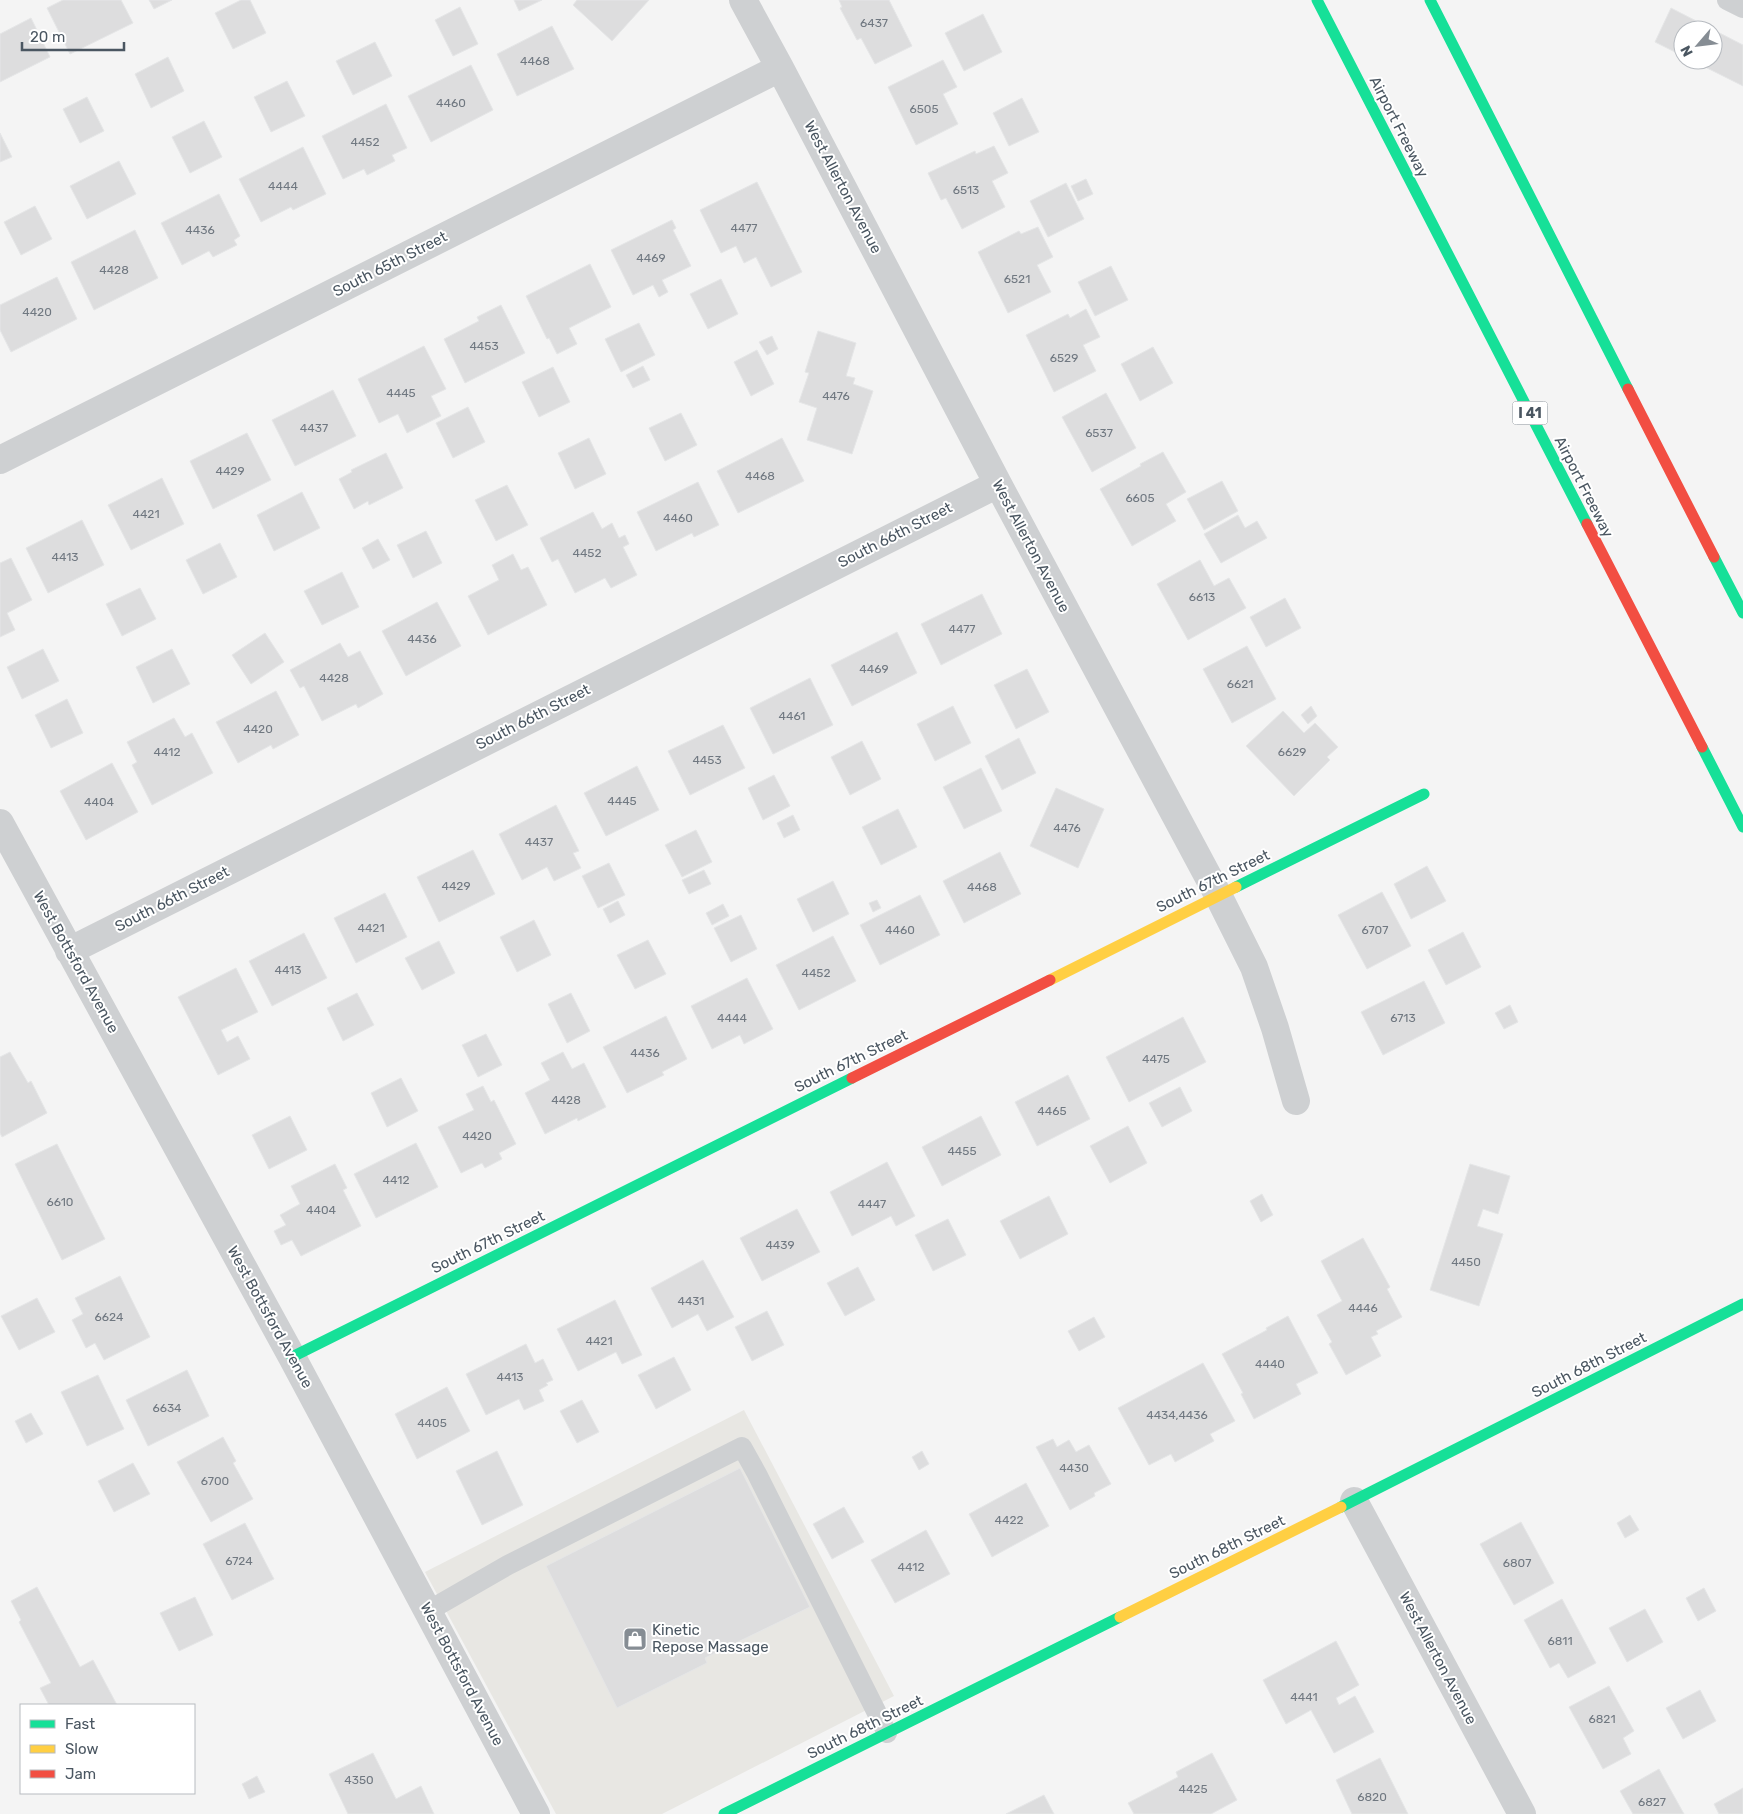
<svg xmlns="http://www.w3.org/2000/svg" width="1743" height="1814" viewBox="0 0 1743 1814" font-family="Rubik,sans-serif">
  <rect width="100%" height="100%" fill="#f4f4f4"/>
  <path fill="#e8e7e3" d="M744,1410l150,286 -232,118h-106l-131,-242z"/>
  <path fill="#ddddde" stroke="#e5e6e7" d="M63,0h58l12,23 -63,31 -23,-46z
    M149,0h23l-18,9z
    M241,0h9l16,33 -33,16 -18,-36z
    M514,0h28l-23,11z
    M577,0h72l-37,41 -39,-36z
    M839,0h50l23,46 -37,18 -14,-26 -4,2 -17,-32 2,-1z
    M460,7l18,37 -25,12 -18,-36z
    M1671,8l72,37v41l-52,-26h22v-30h-30v26l-28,-14z
    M983,14l19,38 -38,19 -19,-38z
    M31,18l19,39 -50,25v-48z
    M552,26l22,43 -57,27 -20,-42z
    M375,42l17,34 -39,19 -17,-34z
    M168,57l16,34 -33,17 -16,-34z
    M943,60l14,27 -14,7 15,30 -42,21 -28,-58z
    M471,65l22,45 -62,32 -23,-46z
    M287,81l18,35 -34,16 -17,-35z
    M87,97l17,34 -24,12 -17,-34z
    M1022,98l17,34 -30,14 -16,-33z
    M386,104l21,44 -15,7 3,6 -28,14 -3,-6 -21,10 -21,-43z
    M204,121l18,36 -32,16 -18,-36z
    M0,133l12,24 -12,5z
    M994,146l14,27 -16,8 13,26 -43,22 -16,-31 -5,2 -13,-27 47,-22 1,3z
    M303,147l23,47 -33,16 -2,-3 -30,15 -22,-43z
    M119,161l17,33 -49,25 -17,-33z
    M1086,179l7,15 -15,7 -7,-15z
    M757,182l45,90 -31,15 -15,-30 -12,6 -8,-17 -15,7 -21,-43z
    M1066,183l18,36 -36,18 -18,-36z
    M219,194l21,42 -6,4 3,5 -24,12 -4,-6 -27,14 -21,-42z
    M35,206l17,33 -31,16 -17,-33z
    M672,220l4,8 -3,2 18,36 -29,14 6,12 -9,5 -6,-12 -20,10 -22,-45z
    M1038,227l15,30 -16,8 14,27 -43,21 -30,-61 41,-21 2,3z
    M135,230l23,48 -64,32 -23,-48z
    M590,264l21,43 -42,21 8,16 -20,10 -8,-16 -2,1 -21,-43z
    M1111,266l17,34 -33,16 -17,-34z
    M57,277l20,42 -66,33 -11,-22v-25z
    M721,279l17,35 -30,15 -18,-35z
    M501,305l24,48 -60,30 -21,-44 35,-18 -2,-4z
    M1086,309l14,28 -17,8 13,26 -42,21 -28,-57 42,-21 2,4z
    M639,323l16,32 -34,17 -16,-33z
    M818,331l38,12 -10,33 9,2 -2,6 20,7 -21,63 -45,-14 10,-32 -18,-6 10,-29 -4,-1z
    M772,336l6,13 -11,6 -8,-13z
    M424,346l22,43 -15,7 10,20 -34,17 -9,-19 -19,9 -21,-44z
    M1153,347l20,36 -33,18 -19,-37z
    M757,350l17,34 -23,12 -17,-34z
    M643,366l7,14 -17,8 -7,-13z
    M553,367l17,35 -31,15 -17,-35z
    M333,390l23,46 -61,30 -23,-46z
    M1106,393l30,55 -44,24 -30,-55z
    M468,407l17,35 -32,16 -17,-35z
    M681,413l16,32 -32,16 -16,-33z
    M247,433l24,47 -58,29 -23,-48z
    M589,438l17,36 -31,15 -17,-36z
    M782,438l22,43 -66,32 -21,-42z
    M1163,452l23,40 -20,12 10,17 -44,25 -32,-57 41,-23 -1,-2z
    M386,453l17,35 -34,17 -1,-4 -14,8 -15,-30 13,-7 -1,-2z
    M162,478l22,46 -53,26 -23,-45z
    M1222,481l16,30 -34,19 -17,-31z
    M698,482l21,43 -25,12 -2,-4 -36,18 -19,-39z
    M507,485l21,40 -32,16 -21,-41z
    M302,492l18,36 -46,23 -17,-36z
    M593,512l9,17 10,-6 7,15 6,-3 4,9 -6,3 14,28 -26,13 -6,-10 -30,15 -17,-34 -6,3 -12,-24z
    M1238,515l7,13 12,-7 10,17 -46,25 -17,-29z
    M82,520l22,45 -56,28 -22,-45z
    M426,531l16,32 -29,15 -16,-33z
    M378,539l12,21 -17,9 -11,-21z
    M220,543l17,34 -34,17 -17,-34z
    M513,554l8,16 7,-3 19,38 -59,30 -20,-39 31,-16 -7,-15z
    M11,558l21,42 -25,13 8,17 -15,7v-74z
    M1200,560l14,26 15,-8 17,30 -58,32 -31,-56z
    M342,572l17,35 -37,18 -18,-34z
    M140,588l16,31 -34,17 -16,-32z
    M982,594l20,40 -61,31 -20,-41z
    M1285,598l16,30 -35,19 -16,-30z
    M437,602l24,44 -55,30 -24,-45z
    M897,632l20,41 -65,33 -21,-41z
    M265,633l19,29 -33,22 -19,-29z
    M340,643l8,14 12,-6 23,43 -25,14 -2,-4 -34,17 -18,-35 -4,2 -10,-18z
    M1247,646l29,53 -44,24 -29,-54z
    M43,649l16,32 -37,18 -15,-32z
    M172,649l18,35 -37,19 -17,-36z
    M1027,669l22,43 -33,17 -22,-44z
    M810,678l23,47 -60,29 -23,-46z
    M276,691l23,44 -26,14 -2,-4 -33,18 -22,-41z
    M67,699l16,34 -32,15 -16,-33z
    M953,706l18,37 -36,18 -18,-37z
    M1311,706l6,10 -9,8 -7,-9z
    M1283,711l21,22 11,-10 23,24 -11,10 3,3 -36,36 -48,-50z
    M174,718l11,19 7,-4 21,40 -61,32 -20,-40 5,-3 -10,-20z
    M723,725l22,43 -55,27 -22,-44z
    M1019,738l17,35 -34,17 -17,-34z
    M862,741l19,38 -31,16 -19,-38z
    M112,763l26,49 -52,28 -26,-49z
    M637,766l22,44 -53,26 -22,-43z
    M981,768l21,43 -38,18 -21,-42z
    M774,775l16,31 -27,14 -15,-32z
    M1056,788l48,21 -26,59 -48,-22z
    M556,805l23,46 -6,2 8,15 -27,13 -7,-14 -25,13 -23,-46z
    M898,809l19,38 -36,18 -19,-38z
    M793,815l7,15 -16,8 -7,-15z
    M696,830l16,32 -30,15 -17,-32z
    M473,850l22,44 -56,28 -22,-45z
    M1000,852l21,42 -57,29 -21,-42z
    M609,863l16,32 -27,13 -16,-32z
    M1427,866l19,35 -35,18 -17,-35z
    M704,870l7,14 -22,10 -7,-14z
    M833,881l16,33 -36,18 -16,-33z
    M1382,892l29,54 -44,23 -29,-54z
    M385,893l22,44 -51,26 -22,-45z
    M920,895l20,40 -60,30 -20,-40z
    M877,900l4,8 -8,4 -4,-9z
    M618,901l7,14 -15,8 -7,-14z
    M723,904l6,12 -17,9 -6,-12z
    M741,915l16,34 -26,13 -17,-34z
    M534,920l17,35 -34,17 -17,-35z
    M1463,932l18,35 -35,18 -18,-35z
    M304,933l23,45 -55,28 -23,-45z
    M833,936l23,45 -57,29 -23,-45z
    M648,940l18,34 -31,15 -18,-34z
    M439,941l16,32 -33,17 -17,-32z
    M236,968l22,44 -37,18 6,12 11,-6 12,23 -32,16 -40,-78z
    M747,978l26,51 -29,15 -4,-9 -28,14 -21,-43z
    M1424,981l21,42 -62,32 -22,-43z
    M357,993l17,32 -31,16 -16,-33z
    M571,993l19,38 -23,12 -19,-39z
    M1510,1005l8,17 -14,7 -9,-16z
    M666,1016l21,43 -25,13 2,3 -37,18 -24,-46z
    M1183,1017l23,45 -77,40 -23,-45z
    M486,1034l16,31 -24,12 -16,-32z
    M10,1052l18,31 3,-2 16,32 -45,24 -2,-4v-76z
    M563,1052l9,17 12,-6 22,44 -28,14 -1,-3 -32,16 -20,-41 25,-13 -9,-17z
    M1068,1075l22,44 -53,27 -22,-44z
    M401,1078l17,33 -31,16 -16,-34z
    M483,1086l8,16 3,-2 22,44 -17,9 3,6 -17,9 -3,-5 -21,10 -23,-46 36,-17 -8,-16z
    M1180,1087l12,24 -30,16 -13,-24z
    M290,1116l17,34 -38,19 -17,-34z
    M981,1116l20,39 -59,31 -20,-39z
    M1128,1126l19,37 -37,20 -20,-37z
    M416,1143l22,44 -62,31 -22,-44z
    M57,1144l48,95 -43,21 -47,-96z
    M887,1162l28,54 -19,10 -5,-10 -39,20 -22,-44z
    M335,1164l12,24 -4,2 18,36 -60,30 -9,-16 -11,5 -7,-14 12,-6 -6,-10 20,-11 -9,-18z
    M1470,1164l40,12 -12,38 -15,-5 -6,17 26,8 -24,72 -49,-16z
    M1262,1194l11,21 -12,7 -11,-21z
    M1049,1196l19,38 -48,25 -20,-38z
    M797,1209l23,43 -58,29 -22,-43z
    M948,1219l18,36 -33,16 -18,-36z
    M1363,1238l27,49 -3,2 15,28 -26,14 2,3 -7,3 10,19 -35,19 -17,-31 3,-2 -15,-27 25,-14 -21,-40z
    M703,1260l31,57 -27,14 -9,-17 -26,14 -21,-40z
    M858,1267l17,33 -30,16 -18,-33z
    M120,1276l30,61 -46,23 -9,-17 -9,5 -14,-28 11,-6 -8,-16z
    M37,1298l18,34 -36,18 -18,-34z
    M615,1300l27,55 -20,9 -6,-12 -38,19 -21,-42z
    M767,1311l17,34 -32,16 -17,-34z
    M1288,1316l30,57 -22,11 5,10 -47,25 -13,-25 2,-1 -21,-39 45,-24 -1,-2z
    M1094,1317l11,20 -26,14 -11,-20z
    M526,1344l9,19 8,-4 10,21 -7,3 2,2 -9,5 5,11 -20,9 -5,-11 -33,16 -20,-41z
    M674,1357l17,33 -35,19 -18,-34z
    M1203,1363l32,58 -25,13 4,7 -39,21 -4,-8 -22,11 -31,-57z
    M187,1370l22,46 -61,30 -22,-46z
    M98,1375l26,54 -37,17 -26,-54z
    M447,1387l23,44 -53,28 -22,-45z
    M582,1400l17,32 -22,11 -17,-32z
    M31,1413l12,21 -17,9 -11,-22z
    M223,1437l13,24 -3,2 20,36 -42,23 -34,-60z
    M1053,1439l4,8 12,-7 7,12 13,-7 22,39 -17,9 1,3 -25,14 -34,-63z
    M497,1451l26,54 -41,20 -26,-54z
    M922,1451l7,13 -10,6 -7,-13z
    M133,1463l17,31 -36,18 -16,-31z
    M740,1468l70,139 -105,51 2,5 -90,45 -71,-142z
    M1026,1483l23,43 -57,31 -23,-43z
    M844,1507l20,35 -32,17 -19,-35z
    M1630,1515l9,15 -14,8 -8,-15z
    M1521,1522l33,61 -40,22 -34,-61z
    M245,1523l29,56 -42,21 -29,-56z
    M926,1530l24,44 -55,29 -24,-43z
    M37,1587l43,80 13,-7 24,45h-68l-9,-17 11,-5 -32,-61 2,-2 -10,-19z
    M1704,1588l12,23 -18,10 -12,-23z
    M195,1597l18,38 -34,16 -19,-38z
    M1562,1599l34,64 -28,15 -9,-15 -9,5 -26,-48z
    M1645,1609l18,33 -36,20 -18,-34z
    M1336,1641l23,44 -23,13 3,7 16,-9 19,36 -40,21 -23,-43 -25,14 -23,-44z
    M1609,1686l25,45 -11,7 8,16 -28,15 -34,-62z
    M1700,1690l16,31 -33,18 -17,-31z
    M373,1753l23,46 25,-13 13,28h-86l-19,-40z
    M1212,1753l25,47 -26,14h-77l-6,-11 50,-26 -2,-5z
    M1380,1758l28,56h-56l-16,-34z
    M1659,1769l25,45h-51l-13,-23z
    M257,1776l8,16 -16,7 -7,-15z
    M1743,1788v26h-24l-5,-10z
    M1044,1795l10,19h-48z"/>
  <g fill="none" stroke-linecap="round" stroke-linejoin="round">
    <path stroke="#ced0d2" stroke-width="20" d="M1727,0l16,8
      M428,1611l80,-46 234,-118 15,27 130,259"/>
    <path stroke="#ced0d2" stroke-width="28" d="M743,0l37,68 218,416 220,411 36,72 21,61 21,73
      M0,460l780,-392
      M0,823l292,534 244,457
      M69,951l929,-467
      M1354,1501l168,313"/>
    <path stroke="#16e098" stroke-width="11" d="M1317,0l270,524
      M1430,0l198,389
      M1714,557l29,56
      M1702,747l41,80
      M1236,887l188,-93
      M292,1357l560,-279
      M1341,1507l402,-203
      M724,1814l396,-197"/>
    <path stroke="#ffcf43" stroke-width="11" d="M1050,980l186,-93
      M1120,1617l221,-110"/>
    <path stroke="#f24e42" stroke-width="11" d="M1628,389l86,168
      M1587,524l115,223
      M852,1078l198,-98"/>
  </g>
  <defs>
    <g id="shop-square" transform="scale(1.25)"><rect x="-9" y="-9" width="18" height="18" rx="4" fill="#868d94" stroke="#fff"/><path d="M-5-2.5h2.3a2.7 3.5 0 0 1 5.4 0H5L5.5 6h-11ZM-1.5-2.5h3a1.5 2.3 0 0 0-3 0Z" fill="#fff"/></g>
  </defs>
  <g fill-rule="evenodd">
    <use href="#shop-square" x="635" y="1639"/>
  </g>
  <g text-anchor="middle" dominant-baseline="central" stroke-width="4" stroke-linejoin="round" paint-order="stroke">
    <g font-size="12" fill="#707881">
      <text x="874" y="23">6437</text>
      <text x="535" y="61">4468</text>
      <text x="451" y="103">4460</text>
      <text x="924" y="109">6505</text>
      <text x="365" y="142">4452</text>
      <text x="283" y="186">4444</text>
      <text x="966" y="190">6513</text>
      <text x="744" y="228">4477</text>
      <text x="200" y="230">4436</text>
      <text x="651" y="258">4469</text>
      <text x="114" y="270">4428</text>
      <text x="1017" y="279">6521</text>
      <text x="37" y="312">4420</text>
      <text x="484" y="346">4453</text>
      <text x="1064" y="358">6529</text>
      <text x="401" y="393">4445</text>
      <text x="836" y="396">4476</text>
      <text x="314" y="428">4437</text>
      <text x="1099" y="433">6537</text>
      <text x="230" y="471">4429</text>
      <text x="760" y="476">4468</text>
      <text x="1140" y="498">6605</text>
      <text x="146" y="514">4421</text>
      <text x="678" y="518">4460</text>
      <text x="587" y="553">4452</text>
      <text x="65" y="557">4413</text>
      <text x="1202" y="597">6613</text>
      <text x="962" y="629">4477</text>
      <text x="422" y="639">4436</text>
      <text x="874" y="669">4469</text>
      <text x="334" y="678">4428</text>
      <text x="1240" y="684">6621</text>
      <text x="792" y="716">4461</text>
      <text x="258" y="729">4420</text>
      <text x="167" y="752">4412</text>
      <text x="1292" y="752">6629</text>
      <text x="707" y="760">4453</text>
      <text x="622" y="801">4445</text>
      <text x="99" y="802">4404</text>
      <text x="1067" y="828">4476</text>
      <text x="539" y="842">4437</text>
      <text x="456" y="886">4429</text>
      <text x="982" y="887">4468</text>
      <text x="371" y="928">4421</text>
      <text x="900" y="930">4460</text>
      <text x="1375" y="930">6707</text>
      <text x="288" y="970">4413</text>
      <text x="816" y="973">4452</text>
      <text x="732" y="1018">4444</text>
      <text x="1403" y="1018">6713</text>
      <text x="645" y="1053">4436</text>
      <text x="1156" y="1059">4475</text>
      <text x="566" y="1100">4428</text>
      <text x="1052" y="1111">4465</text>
      <text x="477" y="1136">4420</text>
      <text x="962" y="1151">4455</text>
      <text x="396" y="1180">4412</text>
      <text x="60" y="1202">6610</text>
      <text x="872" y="1204">4447</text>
      <text x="321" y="1210">4404</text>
      <text x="780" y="1245">4439</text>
      <text x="1466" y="1262">4450</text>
      <text x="691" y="1301">4431</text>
      <text x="1363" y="1308">4446</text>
      <text x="109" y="1317">6624</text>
      <text x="599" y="1341">4421</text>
      <text x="1270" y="1364">4440</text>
      <text x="510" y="1377">4413</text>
      <text x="167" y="1408">6634</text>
      <text x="1177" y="1415">4434,4436</text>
      <text x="432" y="1423">4405</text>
      <text x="1074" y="1468">4430</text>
      <text x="215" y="1481">6700</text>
      <text x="1009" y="1520">4422</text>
      <text x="239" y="1561">6724</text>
      <text x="1517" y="1563">6807</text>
      <text x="911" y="1567">4412</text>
      <text x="1560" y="1641">6811</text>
      <text x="1304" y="1697">4441</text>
      <text x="1602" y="1719">6821</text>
      <text x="359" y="1780">4350</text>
      <text x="1193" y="1789">4425</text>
      <text x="1372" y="1797">6820</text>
      <text x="1652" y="1802">6827</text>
    </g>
    <rect fill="#fff" stroke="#808990" stroke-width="1" x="1512.5" y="401.5" width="35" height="23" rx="4"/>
    <g font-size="14" font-weight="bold" fill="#4a5661">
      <text x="1530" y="413">I 41</text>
    </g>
    <g font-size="15" fill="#4a5661" stroke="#fff">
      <text transform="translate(1399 127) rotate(63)">Airport Freeway</text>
      <text transform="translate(843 187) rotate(62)">West Allerton Avenue</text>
      <text transform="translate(390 264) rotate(-27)">South 65th Street</text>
      <text transform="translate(1584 487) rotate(63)">Airport Freeway</text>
      <text transform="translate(895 535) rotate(-27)">South 66th Street</text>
      <text transform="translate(1031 546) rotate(62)">West Allerton Avenue</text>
      <text transform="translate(533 717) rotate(-27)">South 66th Street</text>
      <text transform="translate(1213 881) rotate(-26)">South 67th Street</text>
      <text transform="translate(172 899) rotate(-27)">South 66th Street</text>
      <text transform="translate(76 962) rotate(61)">West Bottsford Avenue</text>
      <text transform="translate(851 1061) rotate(-26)">South 67th Street</text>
      <text transform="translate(488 1242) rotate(-26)">South 67th Street</text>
      <text transform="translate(270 1317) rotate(61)">West Bottsford Avenue</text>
      <text transform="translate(1589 1365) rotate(-27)">South 68th Street</text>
      <text transform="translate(1227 1547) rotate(-26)">South 68th Street</text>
      <text transform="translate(1438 1658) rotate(62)">West Allerton Avenue</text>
      <text transform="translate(462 1674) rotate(62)">West Bottsford Avenue</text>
      <text transform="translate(865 1727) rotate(-26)">South 68th Street</text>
    </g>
    <g font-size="15" fill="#4a5661" stroke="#fff" text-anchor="start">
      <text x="652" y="1630">Kinetic<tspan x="652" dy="17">Repose Massage</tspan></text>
    </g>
  </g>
  <rect x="20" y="1704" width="175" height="90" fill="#ffffff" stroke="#b7bbc0"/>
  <rect x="30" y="1720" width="25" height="8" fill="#16e098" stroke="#b7bbc0"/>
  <text x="65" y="1729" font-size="15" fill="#4a5661">Fast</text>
  <rect x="30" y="1745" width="25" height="8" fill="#ffcf43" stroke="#b7bbc0"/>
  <text x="65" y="1754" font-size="15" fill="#4a5661">Slow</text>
  <rect x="30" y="1770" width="25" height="8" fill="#f24e42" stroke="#b7bbc0"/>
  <text x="65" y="1779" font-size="15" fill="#4a5661">Jam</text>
  <g transform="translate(1698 45) rotate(242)"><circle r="24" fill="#ffffff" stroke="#b7bbc0"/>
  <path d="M0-4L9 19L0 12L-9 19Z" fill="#868d94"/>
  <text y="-8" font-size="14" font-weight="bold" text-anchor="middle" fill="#4a5661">N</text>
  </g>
  <path d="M22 42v8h102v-8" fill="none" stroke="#4a5661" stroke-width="2.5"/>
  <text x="30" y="42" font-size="15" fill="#4a5661" stroke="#ffffff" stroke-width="4" paint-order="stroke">20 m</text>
</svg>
